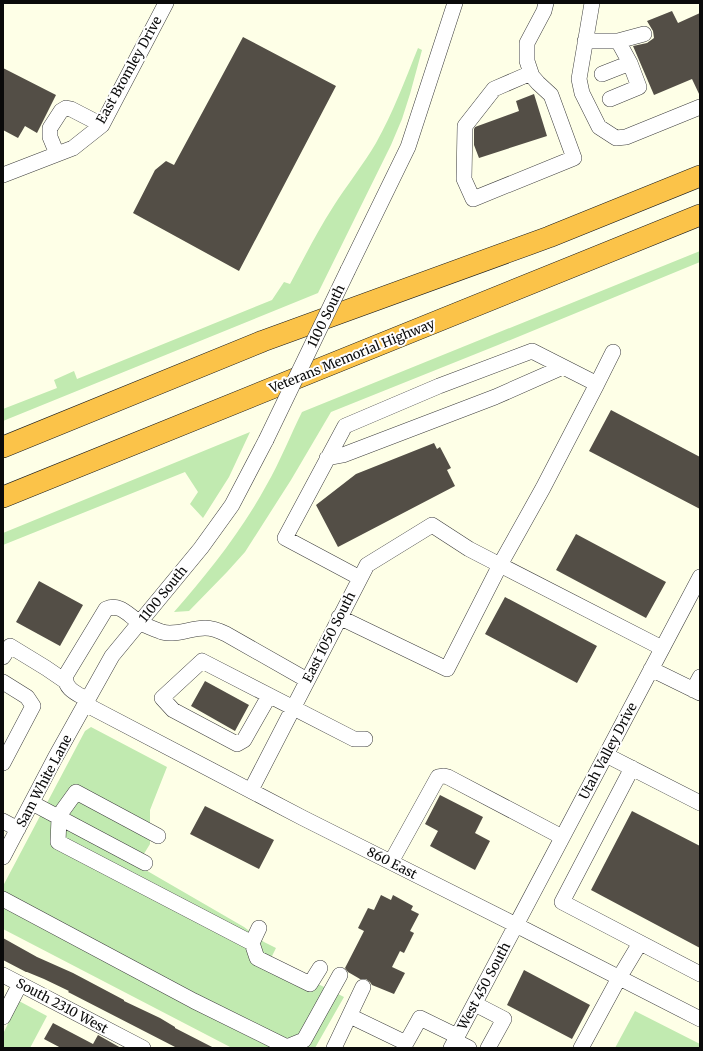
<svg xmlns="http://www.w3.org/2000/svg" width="703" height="1051" viewBox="0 0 703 1051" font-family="Merriweather,serif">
  <rect width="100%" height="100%" fill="#feffe7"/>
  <path fill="#c1eab0" d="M418,48l4,2 -12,44 -8,25 -11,26 -73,148 -315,128v-12l54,-21 -3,-8 20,-9 3,8 195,-79 12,-18 6,2c14,-26 27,-52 43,-77 14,-22 30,-42 43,-64 17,-30 29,-63 42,-95z
    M700,251v11l-202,83 -167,67 -40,68 -46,72 -18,20 -38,39 -15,1c34,-39 67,-80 92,-126 14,-24 24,-50 36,-74z
    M250,432l-21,45 -26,41 -13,-14 8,-12 -13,-20 -182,73v-12z
    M91,727l76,40 -17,43v34l-13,21 107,62 20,15 12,6 -6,12 74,37 -29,51h-83l-229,-119v-43l82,-155z
    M19,1001l28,15 -17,32h-27v-14z
    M635,1011l65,33v4h-85z"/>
  <path fill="#534e46" d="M672,11l6,12 22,-10v83l-8,-17 -38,16 -21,-49 14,-3 7,-5 -1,-7 -6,-10z
    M243,37l93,49 -97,185 -106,-58 22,-43 11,-9 8,4z
    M3,68l53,27 -19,38 -12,-7 -7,12 -15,-8z
    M534,94l13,42 -68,22 -5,-13v-16l1,-2 44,-16 -3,-10z
    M611,410l89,47v52l-111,-58z
    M434,443l3,6 3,-2 11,21 -4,2 8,16 -117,61 -22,-42 40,-31z
    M576,534l90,48 -20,36 -90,-48z
    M39,581l44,24 -23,41 -44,-24z
    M505,597l92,49 -20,37 -92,-49z
    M205,681l44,24 -14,26 -44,-25z
    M440,795l43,22 -8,16 15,8 -15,29 -45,-24 8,-15 -13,-7z
    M205,806l69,34 -15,29 -69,-35z
    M632,811l68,35v102l-109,-58z
    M381,895l10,5 2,-5 20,11 -2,4 8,4 -9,17 4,2 -10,20 -4,-2 -8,16 13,6 -11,21 -22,-9 -2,-3 -4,-3h-6l-12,-7 -3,-4 19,-37 -6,-3 10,-20 6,2z
    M3,938l34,19 36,16 51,27v1l36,17 15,9v1l39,20h-37l-109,-56 1,-1 -25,-12 -17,-7h-1l-23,-12z
    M524,970l66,35 -18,34 -65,-34z
    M53,1023l40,21 5,-9 23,13h-60l-17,-9z"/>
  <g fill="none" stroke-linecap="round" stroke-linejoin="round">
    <g stroke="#3d3d3d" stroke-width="16">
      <path id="minor" d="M592,3l-13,76 3,14 17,34 17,11 10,-1 74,-30
        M585,41h33l26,-7
        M531,73l-37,16 -29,37 -1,53 9,20 101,-41 -23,-63 -13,-12 -6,-7 -5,-15v-18l17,-32 2,-8
        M602,74l28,-11
        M610,99l29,-12 -9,-24 -12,-22
        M57,154l-7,-17v-9l11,-17 5,-3 5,1 31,16
        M3,175l70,-27 29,-23 64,-122
        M348,270l60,-123 47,-144
        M597,384l-54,104 -43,77 162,83
        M327,458l16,-3 152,-58 68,-30
        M360,578l-75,-40 60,-112 94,-40 93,-35 65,33 16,-32
        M3,657l7,-11 36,22 19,13
        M651,669l49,24
        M3,682l24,15 6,9 -30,57
        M693,690l7,-13
        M269,696l-25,44 -7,4 -64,-34 -11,-12 40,-37 152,78h11
        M88,700c-10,-6 -25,-11 -22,-25l40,-66c14,-6 22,6 33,13 6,4 16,7 23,10 14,4 29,-4 43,-4 8,0 15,3 21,6l81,46
        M85,704l218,114 213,107 184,94
        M606,755l94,48
        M632,768l-70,134 138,72
        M251,790l116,-225 65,-40 37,24 31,16 -53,104 -108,-52
        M32,803l113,60
        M3,821l15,8
        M158,836l-82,-44 -13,18 -4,8 -1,24 194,101 7,-15
        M3,857l52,-99 57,-102 89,-108 31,-43 34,-65
        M391,862l47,-85 6,-1 4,1 114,60
        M3,899l191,102 93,46 17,-7 36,-65
        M252,943l5,15 53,26 10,-16
        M3,975l140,73
        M475,1004l29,15 -16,29
        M350,1016l56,27 14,-25 37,18
        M3,1017l17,-33
        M455,1041l14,7
        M334,1048l29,-61
        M451,1048l249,-471
        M581,1048l38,-70 21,-35"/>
    </g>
    <g stroke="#1b1b1b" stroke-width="22">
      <path id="highway" d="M3,447l260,-106 286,-104 151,-61
        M3,497l697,-282"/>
    </g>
    <use href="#minor" stroke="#fff" stroke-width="15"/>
    <use href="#highway" stroke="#fbc349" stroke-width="21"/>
    <g stroke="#3d3d3d" stroke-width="16" stroke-linecap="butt">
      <path id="minor-bridge" d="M266,440l82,-170"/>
    </g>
    <use href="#minor-bridge" stroke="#fff" stroke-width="15"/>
  </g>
  <g text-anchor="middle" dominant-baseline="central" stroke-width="4" stroke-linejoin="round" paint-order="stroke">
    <g font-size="13" fill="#0a0a0a" stroke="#fff">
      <text transform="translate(129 70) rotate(-61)">East Bromley Drive</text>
      <text transform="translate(326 316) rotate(-64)">1100 South</text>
      <text transform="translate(352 356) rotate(-22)">Veterans Memorial Highway</text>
      <text transform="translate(163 594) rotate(-51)">1100 South</text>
      <text transform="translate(329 637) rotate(-63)">East 1050 South</text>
      <text transform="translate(608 751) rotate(-62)">Utah Valley Drive</text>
      <text transform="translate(44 781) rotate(-62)">Sam White Lane</text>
      <text transform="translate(392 863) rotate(27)">860 East</text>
      <text transform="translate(484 986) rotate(-62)">West 450 South</text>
      <text transform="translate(62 1006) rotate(28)">South 2310 West</text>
    </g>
  </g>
  <rect width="703" height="1051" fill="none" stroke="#0a0a0a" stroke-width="8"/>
</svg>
